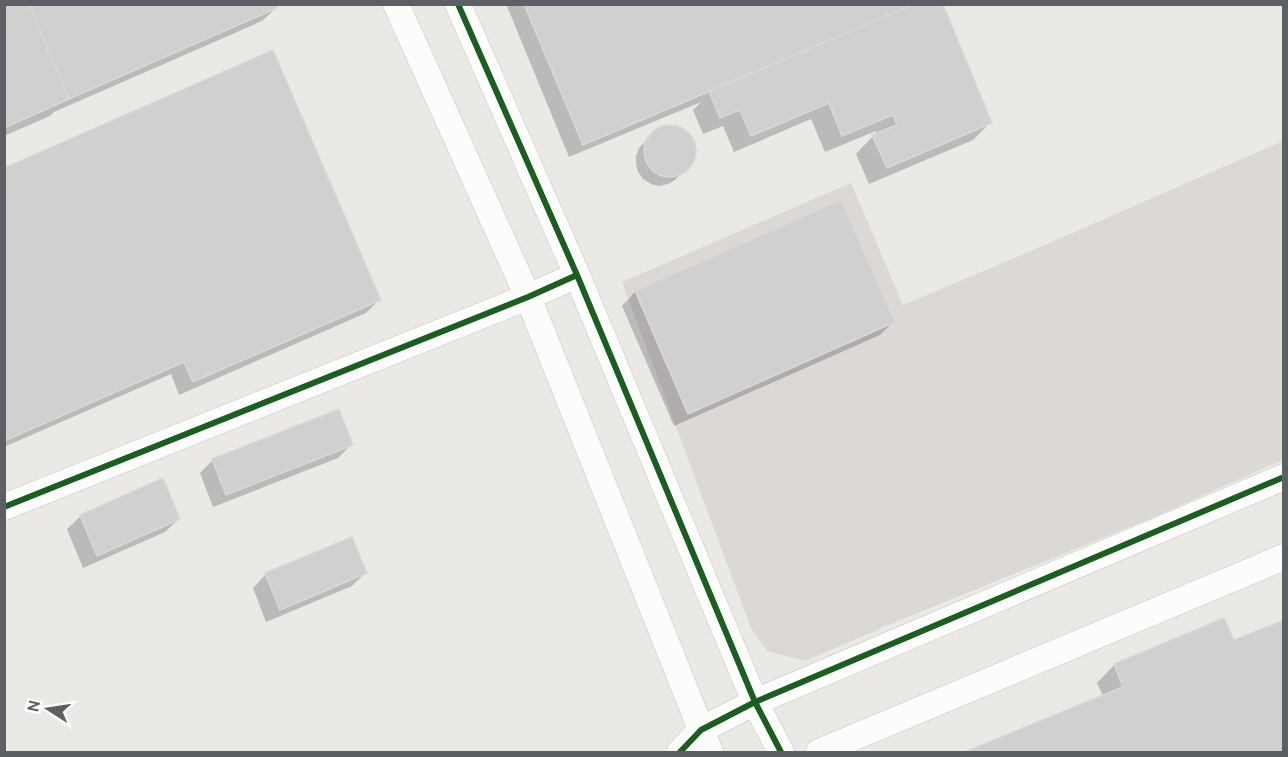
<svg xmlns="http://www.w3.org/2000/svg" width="1288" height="757" viewBox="0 0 1288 757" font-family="Cabin,sans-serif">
  <rect width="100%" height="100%" fill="#ebe9e6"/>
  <path fill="#dbd8d6" d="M1283,141v319l-129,57 -254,103 -95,41 -38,-10 -16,-23 -129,-346 229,-99 52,122 135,-57z"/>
  <path fill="#0003" d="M4,4l272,4 -14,13 -208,91 -4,4 -46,20z
    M506,4h435l49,119 -17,17 -104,44 -13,-30 17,-18 4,-1 -1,-4 -51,21 -14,-33 -77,33 -11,-26 -20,8 -10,-24 8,-8 -132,55z
    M669,127l9,1 7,4 6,7 3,8v9l-3,8 -16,16 -7,4 -9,2 -8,-2 -8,-5 -5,-7 -2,-8v-8l3,-8 15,-16 7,-3z
    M4,170l375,130 -13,13 -187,82 -8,-21 -167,73z
    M840,202l53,120 -13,13 -206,91 -52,-120 13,-14z
    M351,445l-13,13 -125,49 -13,-34 13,-13z
    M81,516l98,3 -14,13 -82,36 -16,-39z
    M365,573l-13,13 -86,36 -13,-34 13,-14z
    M1224,620l9,22 51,-21v131h-317l136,-56 -6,-13 17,-18z"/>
  <path fill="#d1d0cf" stroke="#dad8d6" stroke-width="1.5" d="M4,4h25l40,95 -65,29z
    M29,4h247l1,4 -208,91z
    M524,4h391l-332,141z
    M915,4h28l49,119 -105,45 -15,-33 25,-10 -4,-10 -51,21 -13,-33 -78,33 -11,-26 -20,8 -11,-27z
    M273,50l108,250 -188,82 -9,-20 -180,79v-273z
    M644 151a26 26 0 1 1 52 0a26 26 0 1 1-52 0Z
    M841,200l54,122 -207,92 -53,-123z
    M339,409l14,36 -127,50 -14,-36z
    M163,478l17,41 -83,37 -17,-41z
    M352,537l15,36 -87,37 -15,-37z
    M1224,618l10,22 50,-20v132h-317v-1l156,-64 -9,-23z"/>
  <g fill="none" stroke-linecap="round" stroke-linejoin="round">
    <g stroke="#c5c5c6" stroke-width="27">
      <path id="minor" d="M396,4l132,293 182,455
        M458,4l119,271 178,427 26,50
        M4,507l524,-210 49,-22
        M680,752l21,-22 54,-28 529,-225
        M819,752l465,-195"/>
    </g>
    <use href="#minor" stroke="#fcfcfb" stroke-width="26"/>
    <g stroke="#fff" stroke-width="10">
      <path id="cycleway" d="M458,4l119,271 178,427 26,50
        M4,507l524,-210 49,-22
        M680,752l21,-22 54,-28 529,-225"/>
    </g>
    <use href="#cycleway" stroke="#1b5e20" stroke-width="6"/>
  </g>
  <rect width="1288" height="757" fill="none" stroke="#5c5f63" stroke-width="12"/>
  <g transform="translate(48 709) rotate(282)" stroke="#ffffff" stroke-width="4.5" paint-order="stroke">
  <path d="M0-4.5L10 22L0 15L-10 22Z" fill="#5c5f63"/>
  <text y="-9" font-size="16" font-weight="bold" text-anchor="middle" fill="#5c5f63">N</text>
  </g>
</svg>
